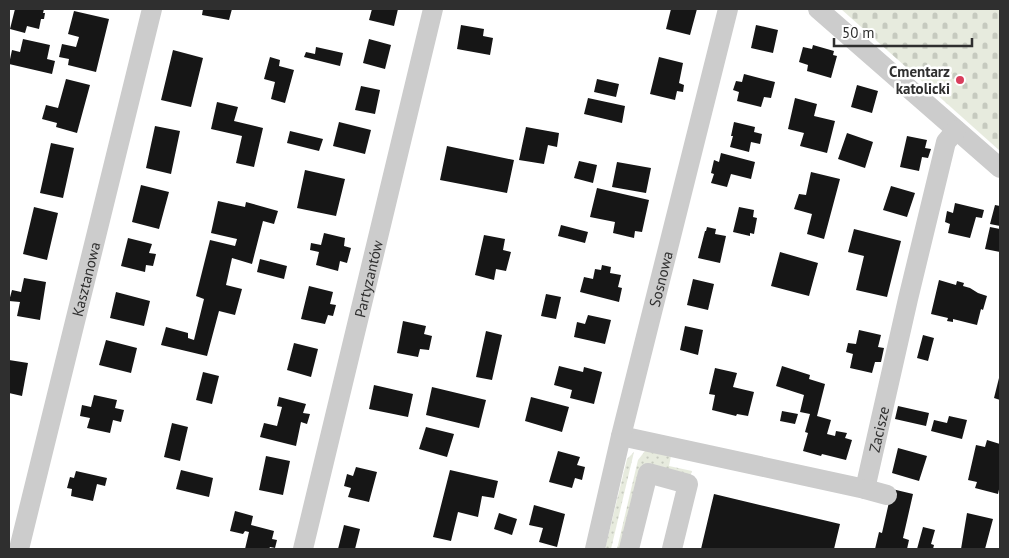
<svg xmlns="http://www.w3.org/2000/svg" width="1009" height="558" viewBox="0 0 1009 558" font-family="'PT Sans',sans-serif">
  <defs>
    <pattern id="grass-dots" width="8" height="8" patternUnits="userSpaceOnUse" patternTransform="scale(1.25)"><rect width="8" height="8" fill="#e7ebde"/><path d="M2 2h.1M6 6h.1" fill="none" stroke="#c6cabf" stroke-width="1.8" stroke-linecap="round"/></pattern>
    <pattern id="cemetery-stones" width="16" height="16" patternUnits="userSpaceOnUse" patternTransform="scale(1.25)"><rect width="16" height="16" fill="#e7ebde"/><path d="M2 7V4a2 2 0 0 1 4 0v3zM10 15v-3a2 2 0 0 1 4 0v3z" fill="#c6cabf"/></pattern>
  </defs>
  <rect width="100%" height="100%" fill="#fff"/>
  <path fill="url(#grass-dots)" d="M645,451h27l-3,15 23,5 -3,8 -47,-11 -20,81h-5l21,-89z
    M634,452l-23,97h-6l22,-90z"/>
  <path fill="url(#cemetery-stones)" d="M841,9h159v142z"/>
  <path fill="#161616" d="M15,9h29l-1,4h2l-1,6h-3l-2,10 -12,-3 -2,7 -15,-4z
    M203,9h29l-3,11 -27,-5z
    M372,9h26l-4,17 -25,-6z
    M671,9h26l-7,26 -24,-6z
    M74,11l35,8 -13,53 -28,-7 1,-6 -10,-2 3,-13 14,3 3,-10 -11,-3z
    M461,25l23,4 -1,7 10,2 -3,17 -33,-6z
    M756,25l22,5 -5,23 -22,-5z
    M23,39l27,6 -3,14 8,2 -3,13 -43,-10 3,-14 8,2z
    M369,39l22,6 -6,24 -22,-6z
    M813,45l21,6 -1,4 4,1 -6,22 -24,-7 1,-6 -9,-3 4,-15 9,2z
    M316,47l27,6 -3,13 -36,-9 2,-5 9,2z
    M173,50l30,8 -12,49 -30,-7z
    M270,57l10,3 -1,6 15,4 -9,33 -14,-4 4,-17 -11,-3z
    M659,57l24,6 -4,20 5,2 -1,7 -6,-1 -2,9 -25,-6z
    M744,74l31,8 -4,16 -7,-1 -3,10 -24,-6 2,-9 -6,-2 3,-9 6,1z
    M66,79l24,6 -13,48 -21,-6 1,-4 -15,-4 4,-14 12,3z
    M597,79l22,5 -3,13 -22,-5z
    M857,85l21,6 -6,22 -21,-6z
    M361,86l19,4 -5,24 -20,-4z
    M588,98l37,8 -3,17 -38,-9z
    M795,98l22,6 -3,12 21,5 -8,32 -27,-7 4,-13 -16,-4z
    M217,102l21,5 -4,14 29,7 -9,39 -18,-4 6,-27 -31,-7z
    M339,122l32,8 -6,24 -32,-8z
    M734,122l21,5 -1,5 8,2 -2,10 -9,-2 -2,10 -19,-5 3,-11h-2z
    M155,126l25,5 -9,43 -25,-6z
    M526,127l33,6 -2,14 -9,-2 -4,19 -25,-4z
    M290,131l33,8 -4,12 -32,-8z
    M847,133l26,9 -8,26 -27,-9z
    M907,136l20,4 -2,8 6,1 -3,9 -6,-1 -3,14 -19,-4z
    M51,143l23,5 -11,50 -23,-5z
    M447,146l67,14 -7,33 -67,-13z
    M721,153l34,9 -4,17 -20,-5 -4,13 -16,-4 3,-9 -3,-1 3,-13 5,2z
    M579,161l18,4 -4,18 -19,-5z
    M617,162l34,6 -5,25 -34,-6z
    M305,170l40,9 -9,37 -39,-8z
    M811,172l29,7 -16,60 -17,-5 5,-20 -18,-5 5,-15 7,1z
    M141,185l28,7 -10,37 -27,-7z
    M891,186l24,7 -8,24 -24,-7z
    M597,188l52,12 -7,32 -7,-1 -1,7 -21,-5 2,-11 -25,-5z
    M218,201l27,6 1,-5 32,9 -4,13 -11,-3 -11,43 -20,-6 -6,27 16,4 -7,26 -16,-4 -12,45 -46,-11 5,-18 22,6v5l6,2 10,-41 -8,-3 14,-56 25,6 2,-7 -26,-6z
    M955,203l29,7 -2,8 -6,-1 -6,21 -22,-5 2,-9 -5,-2 2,-11 6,2z
    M995,205l5,1v20l-10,-2z
    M34,207l24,6 -11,47 -24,-6z
    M739,207l15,3 -1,7 4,1 -3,16 -4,-1v3l-17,-4z
    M561,225l27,7 -3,11 -27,-7z
    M707,227l9,2 -1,5 11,2 -6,27 -22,-5 7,-27h1z
    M990,227l10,2v23l-15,-3z
    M854,229l47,12 -14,56 -31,-7 8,-34 -16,-4z
    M324,233l21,5 -1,8 7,2 -4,15 -7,-2 -2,10 -22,-6 3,-13 -9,-2 1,-7 10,2z
    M484,235l21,4 -2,11 8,2 -5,19 -10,-2 -2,11 -19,-5z
    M128,238l24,6 -3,9 7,1 -3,12 -7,-1 -1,7 -24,-6z
    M780,252l38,11 -9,33 -38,-10z
    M260,259l27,7 -3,13 -27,-7z
    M602,265l9,2 -1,6 11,2 -3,12 4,1 -3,14 -39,-10 4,-15 9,2 2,-10 6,1z
    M24,278l22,4 -6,38 -23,-4 3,-14 -11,-1 3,-11 9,2z
    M693,279l21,5 -6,26 -21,-5z
    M939,280l17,5 1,-4 7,2 -1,3 7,2 8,5 9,3 -4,14 -2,-1 -4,16 -24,-6v3l-6,-1 1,-3 -17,-4z
    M309,286l24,6 -3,12 6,1 -3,11 -5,-1 -3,9 -24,-5z
    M116,292l34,9 -6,25 -34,-8z
    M546,294l15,3 -5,22 -15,-3z
    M588,315l23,5 -6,24 -31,-7 3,-15 8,2z
    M403,321l23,5 -2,8 8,2 -3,14 -9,-1 -2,8 -21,-4z
    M685,326l18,4 -5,25 -18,-5z
    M859,330l22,5 -3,12 6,1 -3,14h-6l-3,11 -22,-5 3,-14 -7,-2 2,-9 8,1z
    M486,331l16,4 -10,45 -16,-3z
    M923,335l11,3 -6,23 -11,-3z
    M106,340l31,8 -6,25 -32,-8z
    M294,343l24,6 -7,28 -24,-7z
    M9,360l19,3 -6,33 -13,-3z
    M559,366l24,6 1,-5 18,5 -8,32 -24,-6 2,-8 -18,-5z
    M782,366l28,9 -1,4 16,5 -8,32 14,4 -4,14 8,2 1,-5 11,2 -2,5 7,2 -6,20 -24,-6 -1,2 -18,-5 5,-18 -3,-1 5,-18 -10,-2 4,-17 -28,-9z
    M715,368l22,5 -4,14 21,5 -6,24 -11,-2 -1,2 -24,-6 3,-15 -6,-1z
    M203,372l16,4 -7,28 -16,-4z
    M1000,374v26l-6,-2z
    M374,385l39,9 -5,23 -39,-8z
    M432,387l54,13 -7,28 -53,-13z
    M94,395l23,5 -2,8 9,2 -3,12 -8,-2 -3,13 -23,-5 3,-10 -10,-2 2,-11 9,2z
    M279,397l27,7 -3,9 7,1 -3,10 -6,-2 -5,24 -36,-9 4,-14 13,3 5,-19 -5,-1z
    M531,397l38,10 -7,25 -37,-11z
    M898,406l31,7 -3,13 -31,-7z
    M782,411l16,3 -3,10 -15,-3z
    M949,416l18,4 -5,19 -31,-8 3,-11 13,3z
    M172,423l16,4 -8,34 -16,-4z
    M426,427l28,7 -7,23 -28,-8z
    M987,440l13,4v41l-2,9 -23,-6 2,-6 -9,-2 8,-35 9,2z
    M898,448l29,8 -8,25 -27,-8z
    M558,451l22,6 -3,8 8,2 -3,13 -7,-2 -3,10 -23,-6z
    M266,456l24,5 -7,34 -24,-5z
    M356,467l21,5 -8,30 -21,-5 3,-9 -7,-2 3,-12 6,2z
    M181,470l32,8 -4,19 -33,-8z
    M450,470l48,11 -4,17 -12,-2 -4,21 -20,-5 -7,29 -18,-4z
    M76,471l31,7 -2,8 -8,-2 -4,17 -22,-5 1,-7 -5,-1 3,-11 4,1z
    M892,489l21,5 -10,44 6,2 -2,9h-32l4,-17 3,1z
    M714,494l126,30 -6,25h-133z
    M534,505l31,9 -8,33 -18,-5 4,-14 -14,-3z
    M235,511l18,5 -2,9 23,6 -2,8 5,1 -2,8 -5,-1 -1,2h-24l4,-17 -4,-1 -2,3 -13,-3z
    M499,513l18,6 -5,16 -18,-6z
    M967,513l26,6 -8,30h-24z
    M344,525l16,4 -5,20h-17z
    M923,527l12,3 -4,14 3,1 -1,4h-16z"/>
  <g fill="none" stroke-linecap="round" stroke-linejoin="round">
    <g stroke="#ccc" stroke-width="20">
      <path d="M818,9l182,159"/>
      <path id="s1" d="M621,436l244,53 43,-190 38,-157 10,-12"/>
      <path d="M865,489l22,6"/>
      <path id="s2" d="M19,549l133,-540"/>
      <path id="s3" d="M303,549l130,-540"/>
      <path id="s4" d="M595,549l26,-113 107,-427"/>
      <path d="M629,549l19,-76 40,11 -16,65"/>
    </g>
  </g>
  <circle fill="#d93e5c" stroke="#fff" stroke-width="2" cx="960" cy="80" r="5"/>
  <g text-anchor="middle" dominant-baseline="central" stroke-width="5" stroke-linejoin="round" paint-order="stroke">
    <g font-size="15" font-weight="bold" fill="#2f2f2f" stroke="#fff" text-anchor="end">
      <text x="950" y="71">Cmentarz<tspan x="950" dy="17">katolicki</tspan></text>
    </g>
    <g font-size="15" fill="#2f2f2f" stroke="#fff">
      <text stroke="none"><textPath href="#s2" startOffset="278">Kasztanowa</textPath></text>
      <text stroke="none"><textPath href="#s3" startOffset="278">Partyzantów</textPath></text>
      <text stroke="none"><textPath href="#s4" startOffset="278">Sosnowa</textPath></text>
      <text stroke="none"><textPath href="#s1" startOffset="311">Zacisze</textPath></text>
    </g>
  </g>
  <rect width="1009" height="558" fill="none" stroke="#2f2f2f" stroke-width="20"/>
  <path d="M834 38v8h138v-8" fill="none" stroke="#2f2f2f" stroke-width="2.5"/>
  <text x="842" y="38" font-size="15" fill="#2f2f2f" stroke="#ffffff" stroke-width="4" paint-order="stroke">50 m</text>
</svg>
